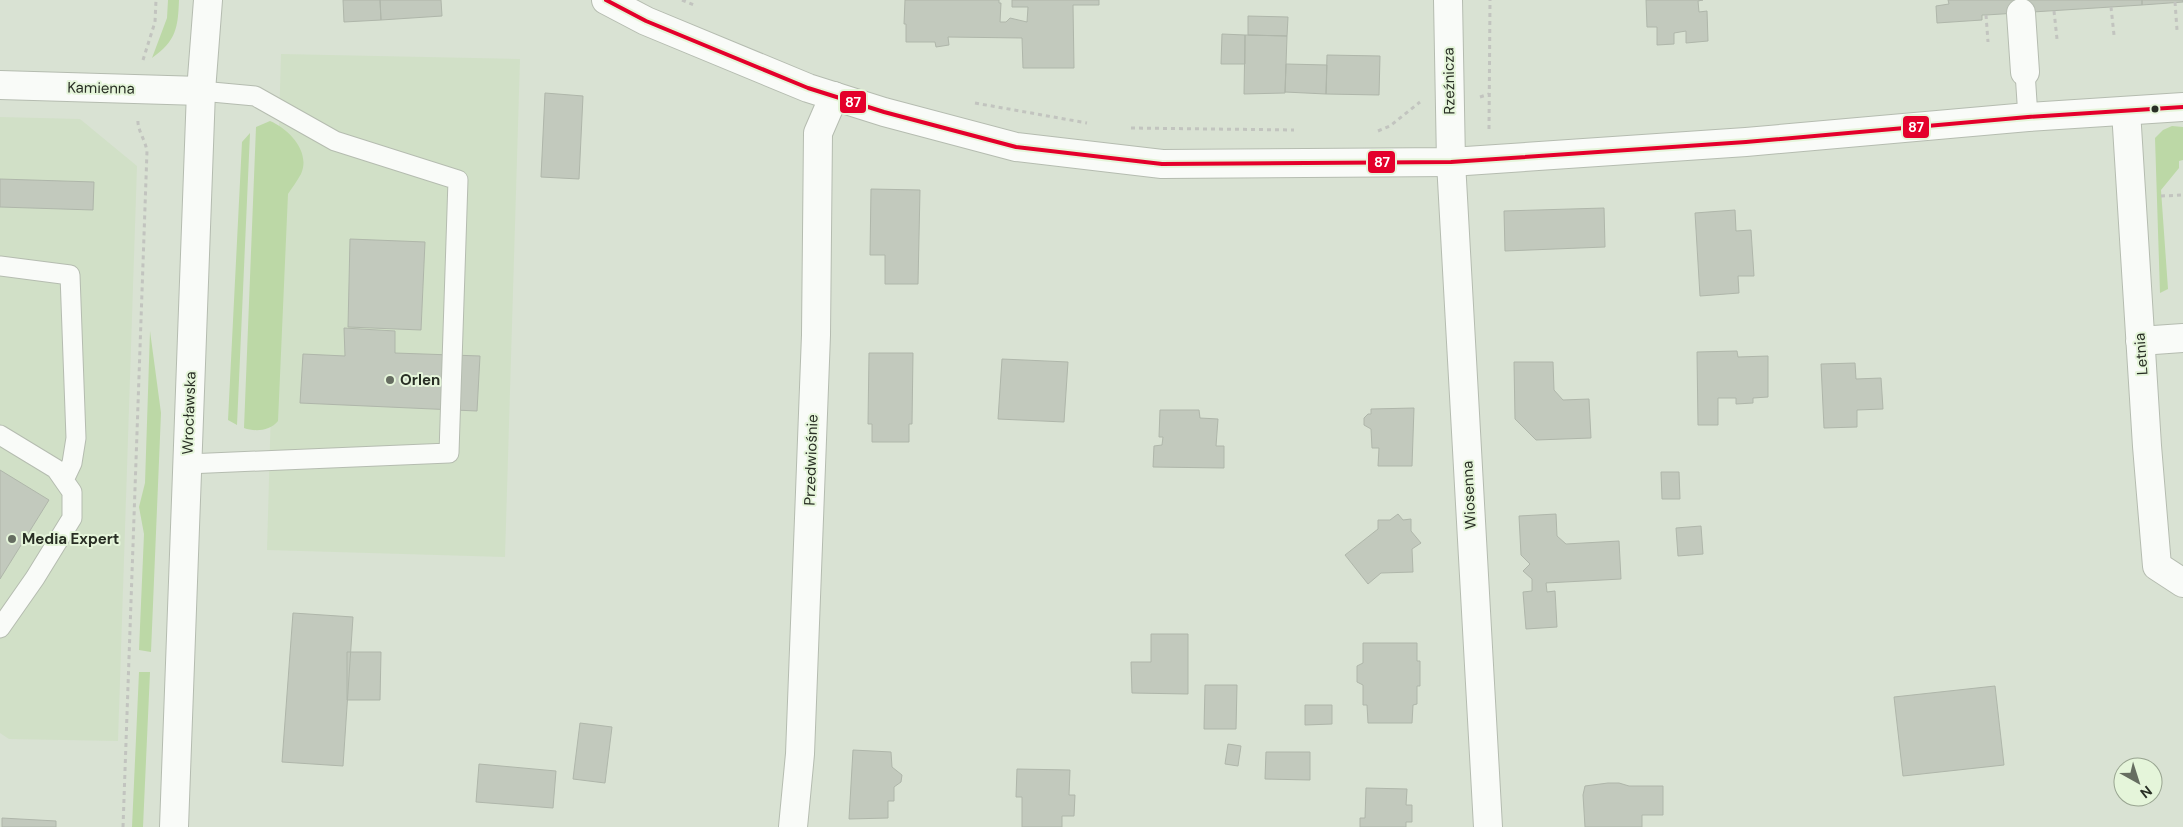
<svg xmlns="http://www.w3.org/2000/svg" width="2183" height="827" viewBox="0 0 2183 827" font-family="'DM Sans',sans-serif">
  <rect width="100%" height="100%" fill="#d9e2d3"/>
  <path fill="#d1e0c7" d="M281,54l239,5 -15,498 -238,-7z
    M0,117l80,2 57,47 -19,575 -109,-2 -9,-6z"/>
  <path fill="#bcd8a6" d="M168,0h11c-1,28 -3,41 -27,58l15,-40z
    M270,121c19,8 41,31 31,53 -4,7 -9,14 -13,20l-10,227c-8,10 -23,11 -34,7l12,-301z
    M2172,126l11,1v33l-4,1v7l-18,22 7,99 -8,4 -5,-155 8,-8z
    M250,133l-13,292 -9,-5 14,-278z
    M150,331l11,82 -10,239 -12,-2 5,-116 -5,-27 6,-24z
    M139,672h11l-7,155h-11z"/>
  <path fill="#c2c9bd" stroke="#afb6aa" d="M343,0h37l1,20 -37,2z
    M380,0h61l1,16 -61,4z
    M905,0h94v3h2l-1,19h6l4,-4 17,4 1,-15h-16v-7h87v5h-26l1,63h-51l-1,-30 -74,-1 1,8 -13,2 -1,-5h-29v-18h-2z
    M1646,0h57l-5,1 1,11 8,-1 1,30 -22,2v-12l-12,2v11l-17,1v-18h-10z
    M1948,0h194v5l-156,10h-4v5l-45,3 -1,-17 13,-2z
    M2142,0h41v2l-41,3z
    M1248,16l40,1 -1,19 -39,-1z
    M1222,34l23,1v29h-24z
    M1245,35l42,1 -2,57 -41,1z
    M1327,55l53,1 -1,39 -53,-1z
    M1286,64l41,1 -1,29 -41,-2z
    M545,93l38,3 -4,83 -38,-2z
    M0,179l94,3 -1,28 -93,-3z
    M871,189l49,1 -2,94h-33v-29h-15z
    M1604,208l1,39 -100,4 -1,-40z
    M1735,210l1,21 15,-1 3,46h-16l1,17 -39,3 -5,-83z
    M350,239l75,3 -4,88 -73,-3z
    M344,328l51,3v22l85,3 -3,55 -177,-8 3,-49 42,2z
    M1737,351l1,6 30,-1v41l-15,1v5l-17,1v-6h-18v27h-20l-1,-73z
    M869,353h44l-1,71h-3v18h-37v-18h-4z
    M1002,359l66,3 -4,60 -66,-3z
    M1514,362h39l1,28 9,10 26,-1 2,39 -55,2 -21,-21z
    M1855,363l1,16 25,-1 2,31 -26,1v17l-33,1 -3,-64z
    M1414,408l-2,58h-34l1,-18h-7l-1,-19 -7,-4v-7l4,-4h3v-5z
    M1160,410h39l1,8 18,1 -2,27h8v22l-71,-1 1,-21 8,-1 1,-8h-4z
    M0,470l49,30 -49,79z
    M1661,472h18l1,27h-18z
    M1398,514l5,6 8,-1v12l10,12 -9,6 1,23 -32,1 -13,11 -23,-29 33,-26v-9h12z
    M1556,514l1,22 9,8 53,-3 2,38 -75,4 1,9 8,-1 2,36 -31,2 -3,-37 9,-1v-12l-9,-8 7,-7 -9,-9 -2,-39z
    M1701,526l2,28 -25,2 -2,-28z
    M293,613l60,4 -10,149 -61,-4z
    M1151,634h37v60l-56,-1 -1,-31h20z
    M1363,643h54v18h3v25h-3v18l-4,1 -1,18h-44l-1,-18h-4v-20l-6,-3v-16l6,-3z
    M347,652h34l-1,48h-33z
    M1205,685h32l-1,44h-32z
    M1995,686l9,79 -101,11 -9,-79z
    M1305,705h27v19l-27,1z
    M580,723l32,4 -7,56 -32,-4z
    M1228,744l13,2 -3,20 -13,-2z
    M853,750l38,2 1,15 10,8 -1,7 -7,5v14h-6v17l-39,1z
    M1266,752h44v28l-45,-1z
    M479,764l77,7 -3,37 -77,-6z
    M1017,769l53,1 -1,25h6l-1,21h-12v11h-40v-30h-6z
    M1608,783h11l10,3h34v29h-21v12h-57l-2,-32 2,-9z
    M1366,788l41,1 -1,16h6v17h-6v5h-46v-9h5z
    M2,818l54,3v6h-54z"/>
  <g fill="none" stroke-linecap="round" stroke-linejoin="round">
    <g stroke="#b5bcb0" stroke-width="21">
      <path id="service" d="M2025,72l3,45
        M0,266l70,9 6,163 -4,25 -8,17
        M0,435l56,34 16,23v26l-37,60 -35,50
        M187,464l262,-11 9,-273 -123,-39 -80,-45 -54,-5"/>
    </g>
    <g stroke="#b5bcb0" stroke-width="30">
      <path id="minor" d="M1448,0l3,162 37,665
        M2021,13l4,59
        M0,85l201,6
        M2126,111l21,335 10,120 26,17
        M2140,341l43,-3
        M793,827l7,-73 16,-419 2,-202 16,-37"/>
    </g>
    <g stroke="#b5bcb0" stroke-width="30">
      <path id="tertiary" d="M606,0l40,21 162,67 76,24 132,35 146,17 289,-2 295,-20 282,-25 155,-10"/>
    </g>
    <g stroke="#b5bcb0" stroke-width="30">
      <path id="secondary" d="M174,827l27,-736 7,-91"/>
    </g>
    <path stroke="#c2c4bf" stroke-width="3" stroke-dasharray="4 4" stroke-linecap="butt" d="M682,0l12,5
      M2175,2l2,28
      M2111,7l3,28
      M2054,11l3,28
      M1986,15l2,27
      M143,60l12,-38 1,-22
      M1480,97l9,-3
      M975,103l112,20
      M1131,128l163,2
      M1489,129l1,-129
      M1378,131l12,-5 30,-24
      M2161,196l22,-1
      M123,827l24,-676c-2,-12 -10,-21 -9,-32"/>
    <use href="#service" stroke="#f9fbf8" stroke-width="19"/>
    <use href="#minor" stroke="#f9fbf8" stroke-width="28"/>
    <use href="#tertiary" stroke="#f9fbf8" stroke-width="28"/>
    <use href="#secondary" stroke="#f9fbf8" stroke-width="28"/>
    <g stroke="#e5f5da" stroke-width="8">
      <path id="bus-1" d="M606,0l40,21 162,67 76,24 132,35 146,17 289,-2 295,-20 282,-25 155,-10"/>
    </g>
    <use href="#bus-1" stroke="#e4002b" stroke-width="4"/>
  </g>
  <circle fill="#282e24" stroke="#e5f5da" stroke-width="2" cx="2155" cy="109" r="4.5"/>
  <g fill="#666d61" stroke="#e5f5da" stroke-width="2">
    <circle cx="390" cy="380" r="5"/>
    <circle cx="12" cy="539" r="5"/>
  </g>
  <g text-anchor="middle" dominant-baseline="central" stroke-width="4" stroke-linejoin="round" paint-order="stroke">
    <g font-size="15" fill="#282e24" stroke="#e5f5da">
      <text transform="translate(1449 81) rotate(-91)">Rzeźnicza</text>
      <text transform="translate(101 88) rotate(1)">Kamienna</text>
      <text transform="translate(2141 354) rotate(-94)">Letnia</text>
      <text transform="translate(189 413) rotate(-88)">Wrocławska</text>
      <text transform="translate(811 460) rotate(-88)">Przedwiośnie</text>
      <text transform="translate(1469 495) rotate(-93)">Wiosenna</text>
    </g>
    <g font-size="15" font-weight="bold" fill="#282e24" stroke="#e5f5da" text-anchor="start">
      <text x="400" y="380">Orlen</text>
      <text x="22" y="539">Media Expert</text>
    </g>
  </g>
  <g stroke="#e5f5da" stroke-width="2">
    <rect x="839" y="90" width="28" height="24" rx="5" fill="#e4002b"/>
    <rect x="1902" y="115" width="28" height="24" rx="5" fill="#e4002b"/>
    <rect x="1367" y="150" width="29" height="24" rx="5" fill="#e4002b"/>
  </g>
  <g font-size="14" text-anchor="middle" font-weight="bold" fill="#fff">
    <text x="853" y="107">87</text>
    <text x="1916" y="132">87</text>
    <text x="1382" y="167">87</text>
  </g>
  <g transform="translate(2138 782) rotate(141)"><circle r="24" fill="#e5f5da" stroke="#99a591"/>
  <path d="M0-4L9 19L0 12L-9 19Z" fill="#666d61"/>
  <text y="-8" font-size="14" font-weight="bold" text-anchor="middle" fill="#282e24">N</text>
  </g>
</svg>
